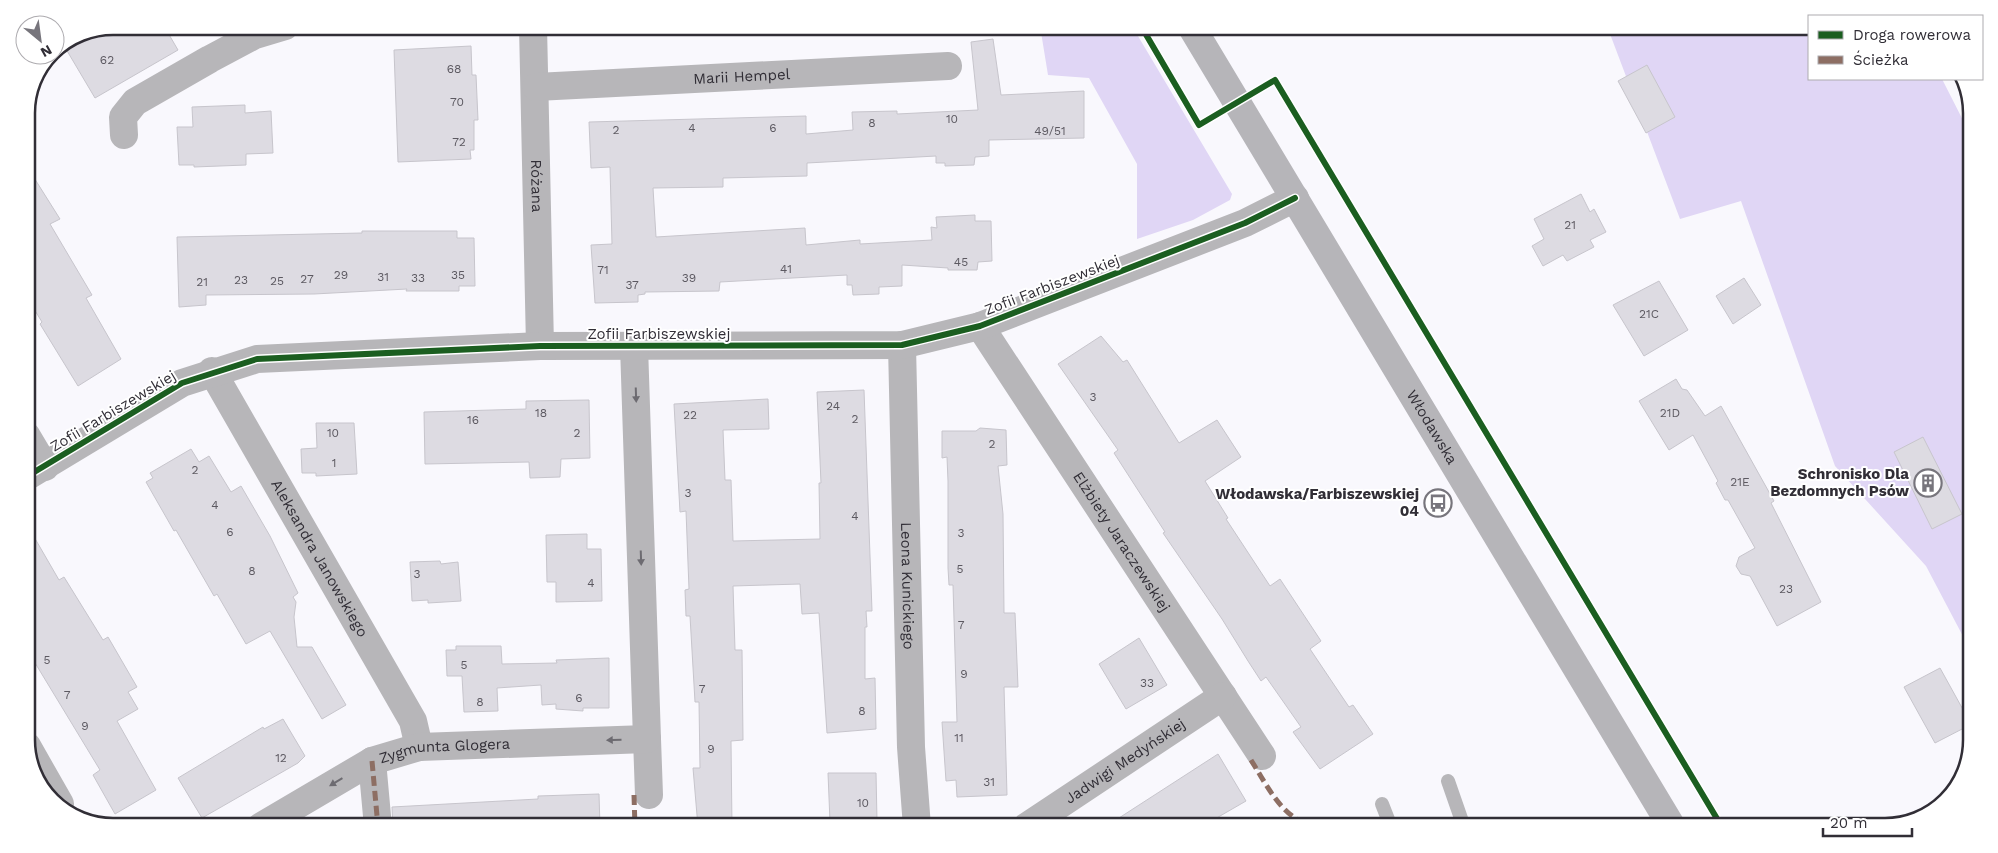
<svg xmlns="http://www.w3.org/2000/svg" width="1998" height="853" viewBox="0 0 1998 853" font-family="'Work Sans',sans-serif">
  <rect width="100%" height="100%" fill="#f9f8fd"/>
  <path fill="#e0d6f5" d="M1040,26h92l100,168 -2,6 -37,20 -56,19v-75l-48,-86 -41,-3z
    M1607,26h202v53h133l29,57 -5,506 -40,-76 -91,-100 -94,-265 -61,18z"/>
  <path fill="#dddbe2" stroke="#c7c5cc" d="M164,26l14,24 -83,48 -32,-54 17,-11 33,-7z
    M993,39l8,56 83,-4v47l-95,2v16l-14,1 -1,8 -29,1v-3h-9v-7l-129,7v13l-84,2v9l-70,1 3,49 149,-9 1,17 54,-5v4l72,-4 -1,-13 6,1 -1,-11 39,-2v6h16l1,40 -14,1 -1,8h-29v-2l-46,-3v21l-23,1v7l-26,1 -1,-10h-5v-10l-127,7 -1,9 -74,1v2l-7,1v7l-43,1 -4,-58 21,-1 -2,-77 -19,1 -2,-46 217,-6v18l47,-4 -1,-18 45,-1v3l81,-4 -7,-68z
    M471,46l1,29h4l2,45h-4v30h-4l1,9 -73,3 -4,-112z
    M1647,65l28,52 -29,16 -28,-52z
    M245,105v8l26,-2 2,42 -27,1v11l-52,2v-2h-15l-2,-38h16l-1,-20z
    M26,165l34,54 -10,5 42,71 -6,3 35,61 -43,27 -38,-62 2,-2 -16,-26z
    M1581,194l9,18 4,-3 12,23 -16,8 4,7 -27,14 -4,-6 -20,11 -11,-20 12,-7 -10,-20z
    M362,231h95v7h17l1,48h-16v5h-53l1,-2 -93,5 -108,1v10l-27,2 -2,-70 185,-4z
    M1744,278l17,27 -28,19 -17,-28z
    M1659,281l29,49 -44,26 -31,-51z
    M1101,336l22,26 4,-2 52,83 38,-23 24,37 -36,24 23,37 -2,1 44,67 10,-7 41,62 -11,8 39,58 4,-2 20,29 -53,35 -27,-37 8,-5 -35,-50 -5,4 -13,-20 -26,-42 -59,-86 2,-1 -51,-79 4,-3 -60,-86z
    M1676,379l6,10 5,1 18,26 16,-10 53,95 -3,2 50,99 -44,24 -27,-50 -9,-2 -5,-8 3,-9 16,-9 -27,-48h-3l-9,-17 2,-2 -25,-46 -24,15 -30,-49z
    M864,390l8,221h-6l1,16h-2v52l10,-1 1,51 -49,4 -8,-120 -17,1 -2,-30 -67,2 2,64h7l1,90 -12,1 1,86h-34l-5,-59h7l-1,-66h-4l-5,-86h-4l-1,-26 4,-1 -3,-78 -6,1 -6,-108 94,-5 1,30 -46,1 2,50h6l2,61 87,-2 -1,-56h2l-4,-91z
    M589,400l1,58 -29,1 -1,18 -30,1 -1,-16 -104,2 -1,-52 102,-3v-8z
    M316,423h38l3,51 -41,2v-3h-14l-1,-24 16,-1z
    M980,428l26,2 1,35 -9,1 5,48 1,99h11l3,74h-14l3,108 -50,2 -1,-17 -10,1 -4,-59h15l-4,-137h-4l-1,-17v-87l-1,-24 -5,1v-27h34z
    M1923,437l39,77 -30,15 -38,-77z
    M191,449l8,13 10,-6 22,36 10,-6 29,50 28,57 -5,4 3,5 -2,15 3,30h15l34,58 -24,14 -52,-88 -24,13 -29,-50 -3,2 -38,-66 -2,1 -28,-49 7,-4 -3,-5z
    M26,523l33,57 5,-3 39,63 5,-3 29,50 -9,5 10,17 -21,12 39,69 -41,24 -22,-39 7,-5 -74,-122z
    M587,534v15h14l1,52 -46,1v-20h-9l-1,-47z
    M440,561l1,3 17,-2 3,39 -33,2v-3l-16,1 -2,-39z
    M1139,638l28,47 -41,24 -27,-45z
    M456,646h45l1,18 55,-1 -1,-3 53,-2v50h-26v3l-27,-2v-5l-14,1 -1,-20 -44,3 1,23 -34,1 -2,-36h-15l-1,-26h10z
    M1940,668l26,47v12l-31,16 -31,-56z
    M283,719l22,37 -7,7 -96,55 -24,-40 85,-51 1,2z
    M1218,754l28,47 -45,26h-96z
    M828,773h48l1,48 -47,1z
    M599,794l1,33h-207l-1,-20 146,-8v-3z"/>
  <g fill="none" stroke-linecap="round" stroke-linejoin="round">
    <path stroke="#b7b6b9" stroke-width="14" d="M1448,781l16,46
      M1382,804l9,23"/>
    <g stroke="#b7b6b9" stroke-width="28">
      <path id="s1" d="M533,26l7,320"/>
      <path id="s2" d="M536,87l412,-21"/>
      <path d="M124,135l-1,-18 12,-15 75,-43 45,-24 30,-9"/>
      <path id="s3" d="M980,326l282,430"/>
      <path id="s4" d="M902,345l9,402 6,80"/>
      <path id="s5" d="M212,371l201,350 6,26"/>
      <path d="M26,435l19,32"/>
      <path d="M26,477l156,-94 75,-24 283,-13 362,-1 78,-19 265,-103 50,-25"/>
      <path d="M647,739l2,56"/>
      <path d="M27,746l33,58"/>
      <path d="M372,761l6,66"/>
      <path id="s6" d="M260,827l112,-66 47,-14 228,-8 -13,-393"/>
      <path id="s7" d="M1026,827l197,-131"/>
    </g>
    <path stroke="#b6b5b9" stroke-width="28" id="s8" d="M1191,26l481,801"/>
    <path stroke="#8d6e63" stroke-width="5" stroke-dasharray="10 5" stroke-linecap="butt" d="M1251,760c17,27 31,59 64,67
      M372,761l6,66
      M634,795l1,32"/>
    <g stroke="#fff" stroke-width="9">
      <path id="cycleway" d="M1141,26l58,99 76,-45 447,747
        M26,477l156,-94 75,-24 283,-13 362,-1 78,-19 265,-103 50,-25"/>
    </g>
    <use href="#cycleway" stroke="#1b5e20" stroke-width="6"/>
  </g>
  <defs><path id="oneway-solid" d="M-6-.8H1V-3.2L6.5 0L1 3.2V.8H-6Z" transform="scale(1.25)"/></defs>
  <g fill="#6d6b71">
    <use href="#oneway-solid" transform="translate(636 395) rotate(88)"/>
    <use href="#oneway-solid" transform="translate(641 558) rotate(88)"/>
    <use href="#oneway-solid" transform="translate(614 740) rotate(178)"/>
    <use href="#oneway-solid" transform="translate(336 782) rotate(149)"/>
  </g>
  <defs>
    <g id="building-ring" transform="scale(1.4375)"><circle r="9.5" fill="#fff" stroke="#77757c" stroke-width="1.5"/><path d="M-4-6H4V6H1V3H-1V6H-4ZM-2.5-4.3h1.7v1.8h-1.7ZM.8-4.3h1.7v1.8H.8ZM-2.5-1h1.7V.8h-1.7ZM.8-1h1.7V.8H.8Z" fill="#77757c"/></g>
    <g id="bus-ring" transform="scale(1.4375)"><circle r="9.5" fill="#fff" stroke="#77757c" stroke-width="1.5"/><path d="M-5-6H5V4H4V6H2V4H-2V6H-4V4H-5ZM-3.5-4V0h7V-4ZM-3.5 1.2v1.5H-2V1.2ZM2 1.2v1.5H3.5V1.2Z" fill="#77757c"/></g>
  </defs>
  <g fill-rule="evenodd">
    <use href="#building-ring" x="1928" y="483"/>
    <use href="#bus-ring" x="1438" y="503"/>
  </g>
  <g text-anchor="middle" dominant-baseline="central" stroke-width="4" stroke-linejoin="round" paint-order="stroke">
    <g font-size="12" fill="#5c5961">
      <text x="107" y="60">62</text>
      <text x="454" y="69">68</text>
      <text x="457" y="102">70</text>
      <text x="952" y="119">10</text>
      <text x="872" y="123">8</text>
      <text x="692" y="128">4</text>
      <text x="773" y="128">6</text>
      <text x="616" y="130">2</text>
      <text x="1050" y="131">49/51</text>
      <text x="459" y="142">72</text>
      <text x="1570" y="225">21</text>
      <text x="961" y="262">45</text>
      <text x="786" y="269">41</text>
      <text x="603" y="270">71</text>
      <text x="341" y="275">29</text>
      <text x="458" y="275">35</text>
      <text x="383" y="277">31</text>
      <text x="418" y="278">33</text>
      <text x="689" y="278">39</text>
      <text x="307" y="279">27</text>
      <text x="241" y="280">23</text>
      <text x="277" y="281">25</text>
      <text x="202" y="282">21</text>
      <text x="632" y="285">37</text>
      <text x="1649" y="314">21C</text>
      <text x="1093" y="397">3</text>
      <text x="833" y="406">24</text>
      <text x="541" y="413">18</text>
      <text x="1670" y="413">21D</text>
      <text x="690" y="415">22</text>
      <text x="855" y="419">2</text>
      <text x="473" y="420">16</text>
      <text x="333" y="433">10</text>
      <text x="577" y="433">2</text>
      <text x="992" y="444">2</text>
      <text x="334" y="463">1</text>
      <text x="195" y="470">2</text>
      <text x="1740" y="482">21E</text>
      <text x="688" y="493">3</text>
      <text x="215" y="505">4</text>
      <text x="855" y="516">4</text>
      <text x="230" y="532">6</text>
      <text x="961" y="533">3</text>
      <text x="960" y="569">5</text>
      <text x="252" y="571">8</text>
      <text x="417" y="574">3</text>
      <text x="591" y="583">4</text>
      <text x="1786" y="589">23</text>
      <text x="961" y="625">7</text>
      <text x="47" y="660">5</text>
      <text x="464" y="665">5</text>
      <text x="964" y="674">9</text>
      <text x="1147" y="683">33</text>
      <text x="702" y="689">7</text>
      <text x="67" y="695">7</text>
      <text x="579" y="698">6</text>
      <text x="480" y="702">8</text>
      <text x="862" y="711">8</text>
      <text x="85" y="726">9</text>
      <text x="959" y="738">11</text>
      <text x="711" y="749">9</text>
      <text x="281" y="758">12</text>
      <text x="989" y="782">31</text>
      <text x="863" y="803">10</text>
    </g>
    <g font-size="15" fill="#312e36" stroke="#fff">
      <text stroke="none"><textPath href="#s2" startOffset="206">Marii Hempel</textPath></text>
      <text stroke="none"><textPath href="#s1" startOffset="160">Różana</textPath></text>
      <text transform="translate(1052 285) rotate(-21)">Zofii Farbiszewskiej</text>
      <text x="659" y="334">Zofii Farbiszewskiej</text>
      <text transform="translate(113 411) rotate(-31)">Zofii Farbiszewskiej</text>
      <text stroke="none"><textPath href="#s8" startOffset="468">Włodawska</textPath></text>
      <text stroke="none"><textPath href="#s3" startOffset="258">Elżbiety Jaraczewskiej</textPath></text>
      <text stroke="none"><textPath href="#s5" startOffset="216">Aleksandra Janowskiego</textPath></text>
      <text stroke="none"><textPath href="#s4" startOffset="241">Leona Kunickiego</textPath></text>
      <text stroke="none"><textPath href="#s6" startOffset="204">Zygmunta Glogera</textPath></text>
      <text stroke="none"><textPath href="#s7" startOffset="119">Jadwigi Medyńskiej</textPath></text>
    </g>
    <g font-size="15" font-weight="bold" fill="#312e36" stroke="#fff" text-anchor="end">
      <text x="1909" y="474">Schronisko Dla<tspan x="1909" dy="17">Bezdomnych Psów</tspan></text>
      <text x="1419" y="494">Włodawska/Farbiszewskiej<tspan x="1419" dy="17">04</tspan></text>
    </g>
  </g>
  <path d="M0 0H1998V853H0ZM113 35H1885A78 78 0 0 1 1963 113V740A78 78 0 0 1 1885 818H113A78 78 0 0 1 35 740V113A78 78 0 0 1 113 35Z" fill="#fff" fill-rule="evenodd"/>
  <path fill="none" stroke="#312e36" stroke-width="2.5" d="M113 35H1885A78 78 0 0 1 1963 113V740A78 78 0 0 1 1885 818H113A78 78 0 0 1 35 740V113A78 78 0 0 1 113 35Z"/>
  <rect x="1808" y="15" width="175" height="65" fill="#ffffff" stroke="#adabaf"/>
  <rect x="1818" y="31" width="25" height="8" fill="#1b5e20" stroke="#adabaf"/>
  <text x="1853" y="40" font-size="15" fill="#312e36">Droga rowerowa</text>
  <rect x="1818" y="56" width="25" height="8" fill="#8d6e63" stroke="#adabaf"/>
  <text x="1853" y="65" font-size="15" fill="#312e36">Ścieżka</text>
  <g transform="translate(40 40) rotate(151)"><circle r="24" fill="#ffffff" stroke="#adabaf"/>
  <path d="M0-4L9 19L0 12L-9 19Z" fill="#77757c"/>
  <text y="-8" font-size="14" font-weight="bold" text-anchor="middle" fill="#312e36">N</text>
  </g>
  <path d="M1823 828v8h89v-8" fill="none" stroke="#312e36" stroke-width="2.5"/>
  <text x="1830" y="828" font-size="15" fill="#312e36" stroke="#ffffff" stroke-width="4" paint-order="stroke">20 m</text>
</svg>
